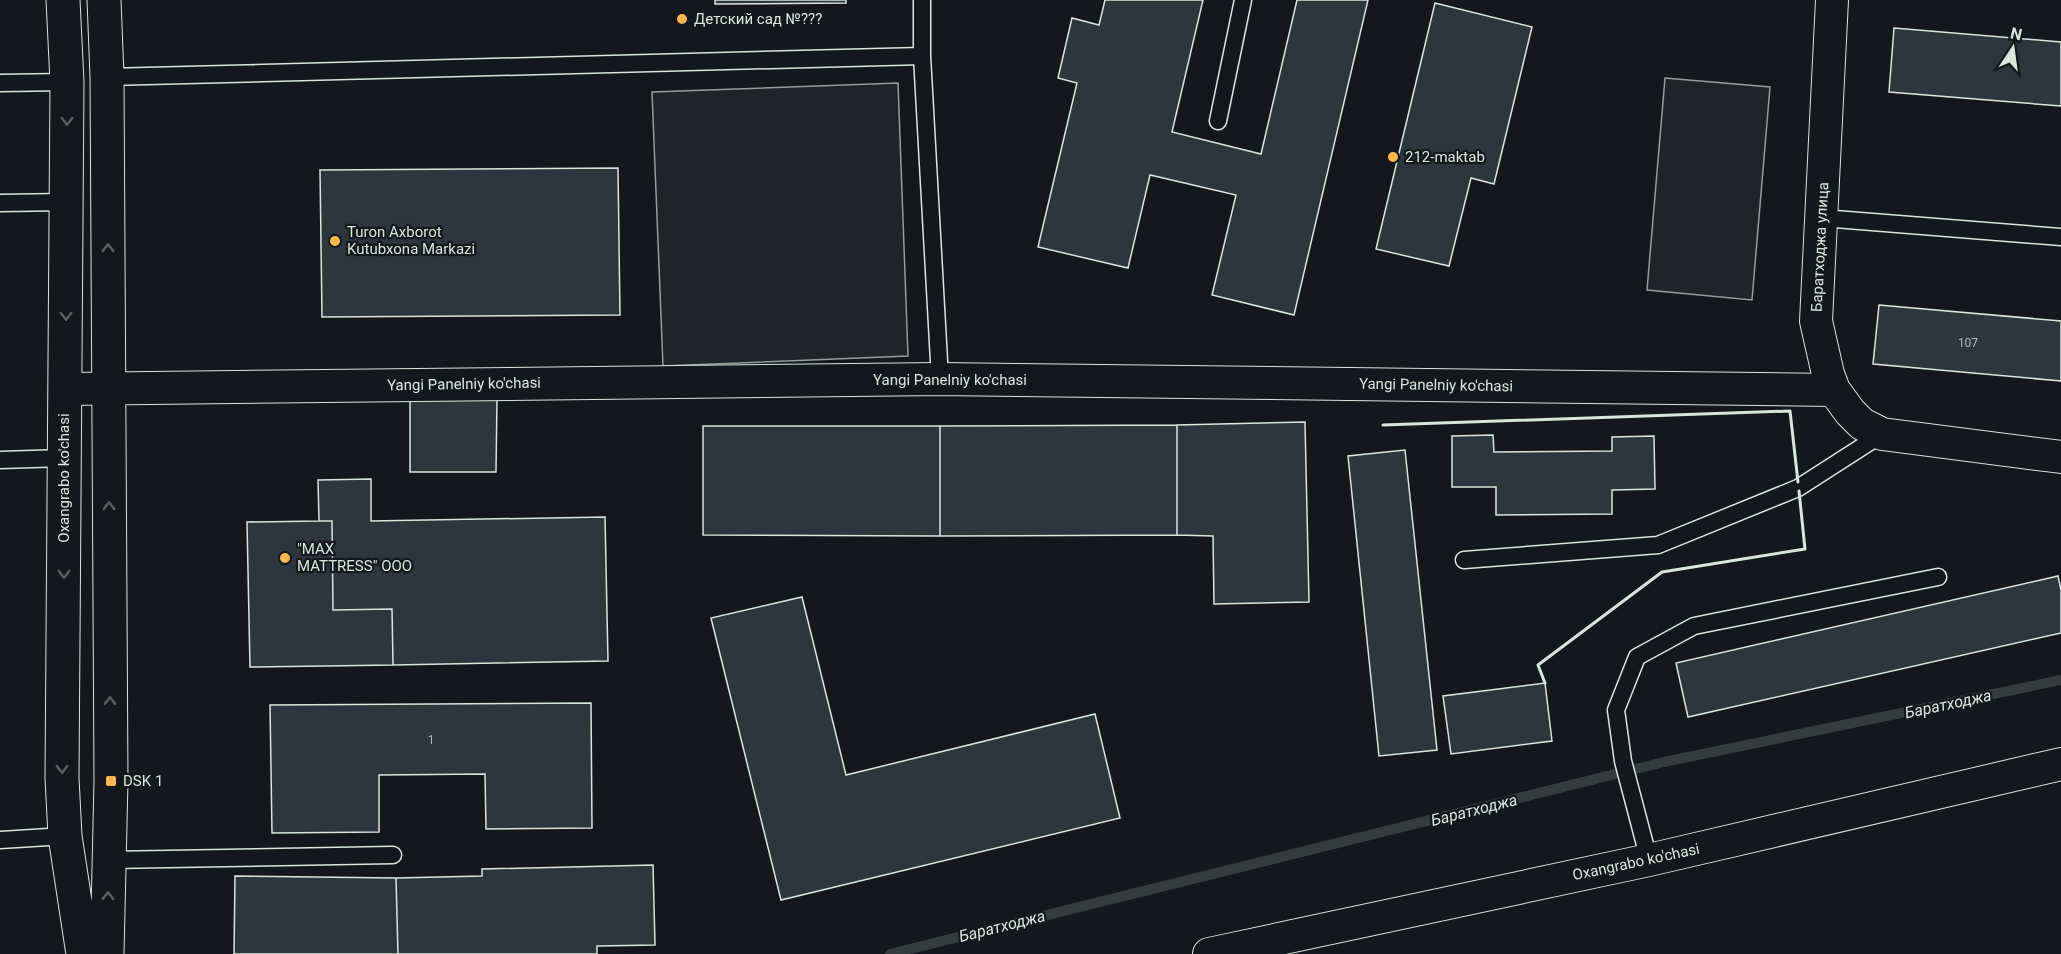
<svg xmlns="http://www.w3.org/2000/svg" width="2061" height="954" viewBox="0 0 2061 954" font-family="Roboto,sans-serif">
  <rect width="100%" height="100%" fill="#14181c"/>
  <path fill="#202428" stroke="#939e99" stroke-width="1.5" d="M1665,78l105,9 -18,213 -105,-10z
    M898,83l10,273 -245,10 -11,-274z"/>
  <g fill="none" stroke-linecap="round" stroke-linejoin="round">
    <path stroke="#363b3e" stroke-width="10" d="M890,954l774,-192 397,-82"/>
  </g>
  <path fill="#2c363c" stroke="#d8e6dc" stroke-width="1.5" d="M715,0h131v3l-131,1z
    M1105,0h98l-31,132 89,22 36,-154h71l-74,315 -82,-20 24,-100 -86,-20 -22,93 -90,-21 39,-164 -19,-5 14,-60 27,7z
    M1435,3l97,24 -38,157 -23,-6 -22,88 -73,-17z
    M1894,28l167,14v64l-172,-14z
    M618,168l2,147 -298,2 -2,-147z
    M1879,305l182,16v60l-188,-17z
    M410,398l87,1 -1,73h-86z
    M1305,422l4,180 -95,2 -1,-68 -36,-1v-110z
    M1177,425v110l-237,1v-110z
    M703,426h237v110l-237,-1z
    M1493,435l1,17 118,-1v-14l42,-1 1,53 -43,1v24l-116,1v-28h-44v-51z
    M1405,450l32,300 -58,6 -31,-300z
    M371,479v42l234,-4 3,144 -215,4 -1,-56 -59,1 -1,-89h-13l-1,-41z
    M319,521h13l1,89 59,-1 1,56 -143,2 -3,-145z
    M2058,576l3,14v43l-373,84 -12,-54z
    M802,597l44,178 249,-61 25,104 -339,82 -70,-282z
    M1545,683l7,58 -101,13 -8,-58z
    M591,703l1,125 -106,1 -1,-55 -106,1v57l-107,1 -2,-128z
    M653,865l2,80 -58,1v8h-199l-2,-76 86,-2v-7z
    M235,876l161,2 2,76h-164z"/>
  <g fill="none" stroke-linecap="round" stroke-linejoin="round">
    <g stroke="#d8e6dc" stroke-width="19">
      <path id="service" d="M922,56l18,323
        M107,77l815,-21v-56
        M0,83l67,-1
        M1218,121l25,-121
        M0,203l67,-1
        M1822,218l239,19
        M0,460l65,-2
        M1464,560l194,-15 140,-57 84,-54
        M0,840l65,-4
        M109,860l284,-5
        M1649,860l-26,-99 -7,-51 21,-53 57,-31 244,-49"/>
    </g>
    <g stroke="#d8e6dc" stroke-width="34">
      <path id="minor" d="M1832,0l-16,321 12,53 6,16 16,22 12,12 20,10 179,23
        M65,389l875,-10 894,11
        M1209,954l440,-94 412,-96"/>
    </g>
    <g stroke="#d8e6dc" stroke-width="35">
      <path id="secondary" d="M63,0l4,82 -5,696 3,58 18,118
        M104,0l3,77 4,704 -4,173"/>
    </g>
    <use href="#service" stroke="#14181c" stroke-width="16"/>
    <use href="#minor" stroke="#14181c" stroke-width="32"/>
    <use href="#secondary" stroke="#14181c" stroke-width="33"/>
    <path stroke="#d8e6dc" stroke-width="3" d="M1383,425l407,-14 8,71
      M1545,683l-7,-18 124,-93 143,-23 -6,-58"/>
  </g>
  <defs><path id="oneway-chevron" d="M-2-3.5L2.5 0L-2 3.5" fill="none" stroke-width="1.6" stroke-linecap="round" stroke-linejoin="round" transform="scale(1.5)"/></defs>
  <g stroke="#59605f">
    <use href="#oneway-chevron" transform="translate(67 121) rotate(90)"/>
    <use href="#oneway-chevron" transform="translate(108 248) rotate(-90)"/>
    <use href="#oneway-chevron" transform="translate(66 316) rotate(90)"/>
    <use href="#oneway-chevron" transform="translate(109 506) rotate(-90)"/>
    <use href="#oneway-chevron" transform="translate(64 574) rotate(90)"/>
    <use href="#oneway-chevron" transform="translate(110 701) rotate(-90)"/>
    <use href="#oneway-chevron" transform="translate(62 769) rotate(90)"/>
    <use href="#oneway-chevron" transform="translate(108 896) rotate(-89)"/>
  </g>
  <g fill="#ffb74d" stroke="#14181c" stroke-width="2">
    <circle cx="682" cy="19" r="6"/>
    <circle cx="1393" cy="157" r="6"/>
    <circle cx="335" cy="241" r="6"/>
    <circle cx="285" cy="558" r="6"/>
    <rect x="105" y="775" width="12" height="12" rx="3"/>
  </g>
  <g text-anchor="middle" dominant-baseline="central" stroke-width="4.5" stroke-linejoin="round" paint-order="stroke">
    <g font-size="12" fill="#adbab4">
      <text x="1968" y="343">107</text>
      <text x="431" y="740">1</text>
    </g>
    <g font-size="15" fill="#d8e6dc" stroke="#14181c" text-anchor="start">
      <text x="694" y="19">Детский сад №???</text>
      <text x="1405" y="157">212-maktab</text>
      <text x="347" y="232">Turon Axborot<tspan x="347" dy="17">Kutubxona Markazi</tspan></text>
      <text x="297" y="549">"MAX<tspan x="297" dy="17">MATTRESS" ООО</tspan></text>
      <text x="123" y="781">DSK 1</text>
    </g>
    <g font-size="15" fill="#d8e6dc" stroke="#14181c">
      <text transform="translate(1820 247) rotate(-87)">Баратходжа улица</text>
      <text x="950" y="380">Yangi Panelniy ko'chasi</text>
      <text transform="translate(464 384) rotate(-1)">Yangi Panelniy ko'chasi</text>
      <text transform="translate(1436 385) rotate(1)">Yangi Panelniy ko'chasi</text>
      <text transform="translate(64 478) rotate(-90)">Oxangrabo ko'chasi</text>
      <text transform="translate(1636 862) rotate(-12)">Oxangrabo ko'chasi</text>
    </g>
    <g font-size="16" font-style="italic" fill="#d8e6dc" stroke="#14181c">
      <text transform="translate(1948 704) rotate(-12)">Баратходжа</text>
      <text transform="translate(1474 810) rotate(-14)">Баратходжа</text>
      <text transform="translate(1002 926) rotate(-14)">Баратходжа</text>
    </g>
  </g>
  <g transform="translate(2013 48) rotate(13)" stroke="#14181c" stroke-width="4.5" paint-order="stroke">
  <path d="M0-4.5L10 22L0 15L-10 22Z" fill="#d8e6dc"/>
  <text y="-9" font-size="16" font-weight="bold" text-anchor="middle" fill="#d8e6dc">N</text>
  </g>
</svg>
